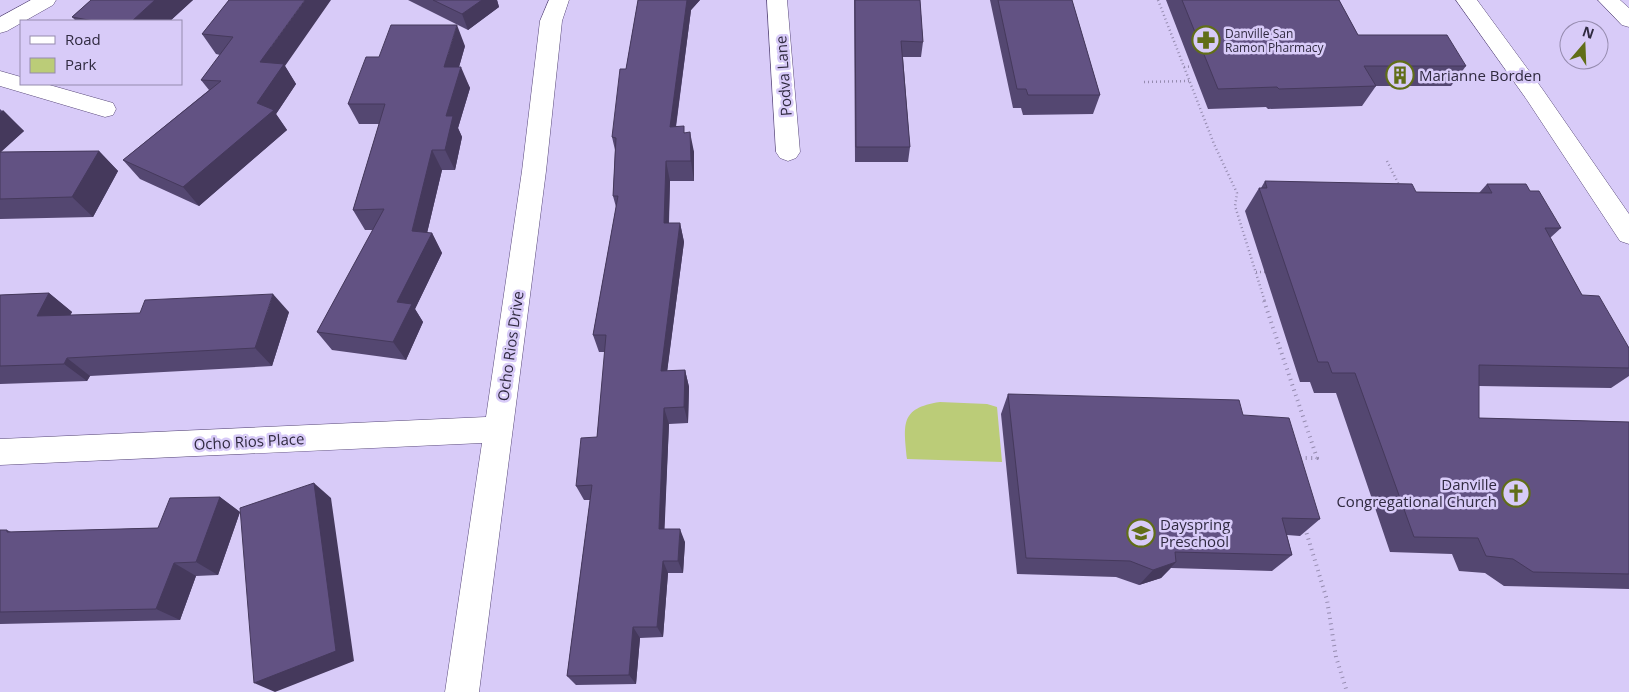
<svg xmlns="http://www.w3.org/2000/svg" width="1629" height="692" viewBox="0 0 1629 692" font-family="'Open Sans',sans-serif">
  <rect width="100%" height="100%" fill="#d8cbf8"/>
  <path fill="#bbcc78" d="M940,402l47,2 10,3 5,55 -95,-3c-3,-34 -8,-51 33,-57z"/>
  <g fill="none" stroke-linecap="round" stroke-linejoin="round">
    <g stroke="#59497a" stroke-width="1">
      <path id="street" d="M31,0h25l-3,5 -46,26 -7,2v-16z
        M549,0h20l-7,21 -16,150 -67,521h-34l37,-249 -482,22v-26l486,-22 36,-246 18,-150z
        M767,0h20l13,152 -4,6 -8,3 -8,-3 -4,-6z
        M0,71l21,6v7h25l67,19 3,6 -3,6 -8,2 -105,-31z"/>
    </g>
    <g stroke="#59497a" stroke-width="1">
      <path id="secondary" d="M1456,0h21l66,90 86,124v30l-9,-3 -93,-141z"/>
    </g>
    <g stroke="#59497a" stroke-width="1">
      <path id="highway" d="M1598,0h22l9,8v19l-7,-2z"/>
    </g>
    <path stroke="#958baf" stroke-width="2.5" stroke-dasharray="1 3" stroke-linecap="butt" d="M1158,0l56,144 23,49 -2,13 30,96
      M1184,67l12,-1
      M1144,82l45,-1
      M1387,161l12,24
      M1256,272h11"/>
    <path stroke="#958baf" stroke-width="4" stroke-dasharray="1 4.5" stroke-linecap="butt" d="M1264,301l53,157h-19
      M1305,528l22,72 9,57 11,35"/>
    <use href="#street" fill="#fff" fill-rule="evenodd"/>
    <use href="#secondary" fill="#fff" fill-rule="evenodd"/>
    <use href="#highway" fill="#fff" fill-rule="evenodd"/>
  </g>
  <path fill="#544771" d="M91,0h102l-23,21h-94l-4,-4z
    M229,0l56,66 11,18 -20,30 11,16 -88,76 -59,-27 -17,-19 86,-70 -8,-10 19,-25 -4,-1 -14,-20z
    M408,0h89l2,7 -31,23z
    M638,0h62l-9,10 -15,117 9,6 9,19v29h-24l-1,42h11l4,19 -17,129 18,-1 4,17 -1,36 -19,1 -5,105 21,13 -2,31h-15l-5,64 -23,1 -4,46 -60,1 -9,-9 23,-176h-6l-8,-14 21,-49 8,-85h-6l-6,-17 23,-128 -3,-11 2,-46 -3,-13 14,-68z
    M854,0h66l3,42 -2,15h-18l7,90 -2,15h-53z
    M990,0h82l28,95 -7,19 -70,1 -2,-7h-8z
    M1166,0h173l19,35 108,31 -15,20h-75l-14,20 -94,3 -2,-2 -58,2z
    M465,46l-6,21 11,21 -12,40 4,9 -7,33h-13l-15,63h5l10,20 -27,56 8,13 -17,38 -74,-10 -15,-18 56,-102h-8l-12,-20 26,-86h-20l-11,-20z
    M0,109l24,22 -24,21 99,-1 19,20 -25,46 -93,2z
    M1265,181l151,11 63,1 8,-9 43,7 31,37 -11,10 32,57 47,53v28l-18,12 -132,-2v32l150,4v167l-125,-3 -19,-13 -26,-2 -7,-17 -62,-2 -54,-159h-22l-4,-11h-10l-55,-171 14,-23h2z
    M49,293l23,19 -2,3 219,-3 -17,54 -182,10 -3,5 -87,3v-89z
    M1008,394l235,21 77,104 -20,17 -13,-1 5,20 -20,16 -101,-3 -10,10 -22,7 -23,-8 -99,-3 -16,-160z
    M220,497l20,15 -22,63 -22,1 -16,44 -180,4v-94h7l4,2 147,-4z"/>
  <path fill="#45395c" d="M155,0h38l-23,21h-38z
    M305,0h26l-46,66 11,18 -20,30 11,16 -88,76 -16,-19 74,-84 3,-41z
    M482,0h15l2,7 -31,23 -6,-16z
    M687,0h13l-9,10 -18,137 -3,-20z
    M457,25l8,21 -12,42 -9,-21z
    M461,67l9,21 -12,40 4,9 -7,33 -10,-20 1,-34z
    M3,110l21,21 -24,22v-40z
    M690,132l4,20v29l-3,-20z
    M432,150l10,20 -19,80 9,-17 10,20 -27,56 8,13 -17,38 -13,-18 4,-40 15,-71z
    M99,151l19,20 -25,46 -21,-20z
    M666,161l4,20 -2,61 -4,-19z
    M680,223l4,19 -19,146 -4,-17z
    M49,293l23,19 -11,22 -24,-18z
    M273,294l16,18 -17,54 -17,-18z
    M67,358l23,18 -3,5 -23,-17z
    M685,370l4,17 -1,36 -4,-16z
    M664,408l5,16 -5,118 -5,-13z
    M314,483l17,15 23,163 -79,31 -21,-9z
    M220,497l20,15 -22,63 -22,-13z
    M680,529l5,13 -2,31 -5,-12z
    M663,561l5,12 -5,64 -6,-10z
    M1176,562l-15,16 -22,7 14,-15z
    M174,563l22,13 -16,44 -24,-11z
    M633,627l7,11 -4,46 -7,-9z"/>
  <path fill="#625283" stroke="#45395c" d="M91,0h64l-23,21h-38l-22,-4z
    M229,0h76l-45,62 24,2 -27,39 17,7 -91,77 -60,-27 98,-79 -20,-1 32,-43 -31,-3z
    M433,0h49l-20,14z
    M638,0h49l-17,127 14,-1v7l6,-1 1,29h-25l-2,62h16l-19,148 24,-1 -1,37 -20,1 -5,121h21l-2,32h-15l-6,66h-24l-4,48 -62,1 25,-191 -16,1 5,-48 16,-1 9,-102h-13l25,-139h-5l3,-58 -4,-1 8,-68h6z
    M855,0h65l3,42 -22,-1 9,106h-54z
    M998,0h74l28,95h-72l-2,-6h-9z
    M1182,0h157l19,35h89l19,31h-102l12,20 -97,3 -2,-2 -59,2z
    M391,25h66l-13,42h17l-15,49h7l-8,34h-13l-20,81 20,2 -35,69 15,2 -19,38 -76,-10 67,-123 -31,1 32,-106h-37l18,-47h13z
    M99,151l-27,46 -72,2v-47z
    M1265,181l147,3 4,8 76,1 -5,-9h39l4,7h9l22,37h-16l37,67 17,1 30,52v20l-150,-3v53l150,4v152l-96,-2 -20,-13 -27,-3 -8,-18 -64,-1 -59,-164h-23l-4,-11h-10l-59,-174h8z
    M49,293l-12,23 103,-3 5,-13 128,-6 -18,54 -188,10 -3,6 -64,2v-71z
    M1008,394l231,6 4,15 46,3 31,101 -38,-1 10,37 -117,-3 1,10 -23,8 -23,-9 -104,-3z
    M314,483l22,168 -82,32 -14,-175z
    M220,497l-24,65 -22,1 -18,46 -156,3v-82h7v2l151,-4 12,-30z"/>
  <defs>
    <g id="pharmacy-ring" transform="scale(1.4375)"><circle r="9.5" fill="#d8cbf8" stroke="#616e18" stroke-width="1.5"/><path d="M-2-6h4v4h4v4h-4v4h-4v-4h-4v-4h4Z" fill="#616e18"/></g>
    <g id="building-ring" transform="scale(1.4375)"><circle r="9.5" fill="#d8cbf8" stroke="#616e18" stroke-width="1.5"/><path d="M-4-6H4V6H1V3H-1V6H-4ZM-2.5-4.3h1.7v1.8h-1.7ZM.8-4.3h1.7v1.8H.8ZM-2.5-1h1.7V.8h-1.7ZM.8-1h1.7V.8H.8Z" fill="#616e18"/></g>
    <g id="church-ring" transform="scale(1.4375)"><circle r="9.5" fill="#d8cbf8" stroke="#616e18" stroke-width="1.5"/><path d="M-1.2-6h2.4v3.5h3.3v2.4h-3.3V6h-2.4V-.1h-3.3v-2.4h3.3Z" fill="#616e18"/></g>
    <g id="school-ring" transform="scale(1.4375)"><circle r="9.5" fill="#d8cbf8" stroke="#616e18" stroke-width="1.5"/><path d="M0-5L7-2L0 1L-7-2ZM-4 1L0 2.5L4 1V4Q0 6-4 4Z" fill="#616e18"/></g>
  </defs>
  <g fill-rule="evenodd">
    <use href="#pharmacy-ring" x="1206" y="40"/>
    <use href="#building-ring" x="1400" y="75"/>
    <use href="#church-ring" x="1516" y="493"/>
    <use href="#school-ring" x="1141" y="533"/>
  </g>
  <g text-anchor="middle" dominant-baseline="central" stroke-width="5" stroke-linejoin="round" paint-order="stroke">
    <g font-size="12" fill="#302a40" stroke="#d8cbf8" text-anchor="start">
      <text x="1225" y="33">Danville San<tspan x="1225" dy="14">Ramon Pharmacy</tspan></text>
    </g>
    <g font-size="15" fill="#302a40" stroke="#d8cbf8" text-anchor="start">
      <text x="1419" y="75">Marianne Borden</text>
      <text x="1497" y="484" text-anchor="end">Danville<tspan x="1497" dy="17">Congregational Church</tspan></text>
      <text x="1160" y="524">Dayspring<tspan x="1160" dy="17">Preschool</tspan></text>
    </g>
    <g font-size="15" fill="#302a40" stroke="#d8cbf8">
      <text transform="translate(783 76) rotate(-94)">Podva Lane</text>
      <text transform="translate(510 346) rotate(-82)">Ocho Rios Drive</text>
      <text transform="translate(249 441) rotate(-3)">Ocho Rios Place</text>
    </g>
  </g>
  <rect x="20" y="20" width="162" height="65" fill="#d8cbf8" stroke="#958bae"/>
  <rect x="30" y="36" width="25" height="8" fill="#ffffff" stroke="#958bae"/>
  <text x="65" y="45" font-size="15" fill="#302a40">Road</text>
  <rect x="30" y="58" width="25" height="15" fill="#bbcc78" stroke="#958bae"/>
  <text x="65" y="70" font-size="15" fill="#302a40">Park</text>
  <g transform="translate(1584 45) rotate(19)"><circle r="24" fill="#d8cbf8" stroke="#958bae"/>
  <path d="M0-4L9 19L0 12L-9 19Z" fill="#616e18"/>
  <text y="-8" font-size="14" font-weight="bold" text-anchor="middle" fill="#302a40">N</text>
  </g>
</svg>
